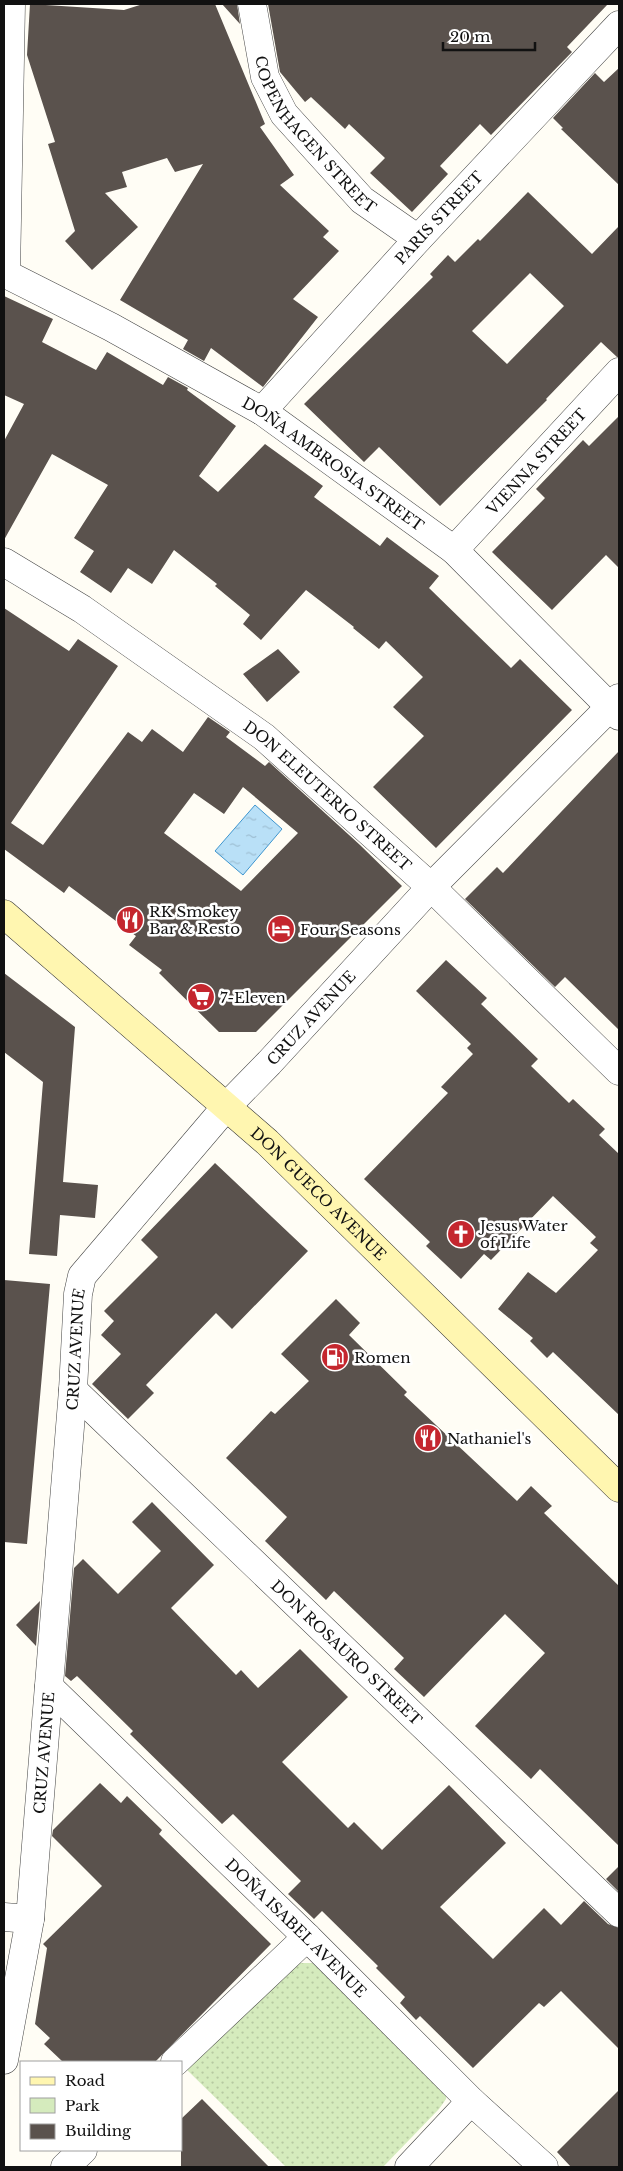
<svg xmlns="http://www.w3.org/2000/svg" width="623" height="2171" viewBox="0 0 623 2171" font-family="'Libre Baskerville',serif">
  <defs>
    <pattern id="green-dots" width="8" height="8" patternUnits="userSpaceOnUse" patternTransform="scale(1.25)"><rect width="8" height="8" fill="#d5ebbd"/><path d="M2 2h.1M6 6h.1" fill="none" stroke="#b6c8a1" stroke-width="1.8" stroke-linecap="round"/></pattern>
    <pattern id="water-ripples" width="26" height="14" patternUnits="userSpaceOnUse" patternTransform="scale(1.25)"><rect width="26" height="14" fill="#b9e0f7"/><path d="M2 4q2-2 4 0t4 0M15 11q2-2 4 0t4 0" fill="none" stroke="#9ebfd3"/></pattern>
  </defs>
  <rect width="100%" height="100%" fill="#fffdf5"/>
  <path fill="url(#green-dots)" d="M299,1963h13l14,7 121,118 -1,11 -7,10 -56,58h-97l-102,-100z"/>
  <path fill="url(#water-ripples)" stroke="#3f96cf" d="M255,805l27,24 -39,46 -28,-24z"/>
  <path fill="#5a524d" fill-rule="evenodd" d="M30,4l94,6 19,-6h72l50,120 -5,3 34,48 -14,10 49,46 -6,6 16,14 -46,48 25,18 -55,70 -52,-39 -7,13 -21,-12 5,-9 -68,-40 83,-136 -28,8 -8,-14 -45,14 5,15 -22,6 33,34 -46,43 -27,-29 10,-10 -27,-87 7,-2 -28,-87z
    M222,4h15l3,20z
    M268,4h340l-41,43 5,5 -81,83 -11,-11 -40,42 8,8 -36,38 -42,-39 15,-15 -36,-34 -4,5 -34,-32 -6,5 -25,-30z
    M619,68v117l-58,-56 2,-1 -10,-10 42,-45 9,9z
    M528,192l64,62 27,-28v131h-2l-16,-15 -55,57 1,1 -107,106 -61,-59 -15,15 -60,-58 129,-127 -3,-3 18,-19 7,7 23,-23 2,2zM530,273l34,33 -57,58 -35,-33z
    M4,296l49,23 -11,23 54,28 11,-18 56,33 5,-8 20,11 -1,2 49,36 -37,50 19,16 47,-48 58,42 -9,11 66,49 7,-9 52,39 -10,12 82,80 9,-9 52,51 -136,138 -63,-61 51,-51 -31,-29 30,-30 -37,-36 -7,8 -26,-21 1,-1 -48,-37 -45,50 -18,-16 7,-9 -35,-29 2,-2 -43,-34 -22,34 -24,-16 -17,25 -31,-21 14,-21 -20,-13 34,-53 -56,-31 -48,86v-99l20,-37 -20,-9z
    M619,416v152l-13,-13 -54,55 -60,-58 53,-54 -9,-9 47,-49 6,6z
    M4,608l65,43 9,-12 40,27 -107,157 32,22 85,-113 14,10 10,-13 31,23 25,-35 22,15 -4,5 39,29 4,-4 91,83 42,41 -146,146h-37l-60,-59 3,-3 -33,-25 7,-9 -67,-50 -5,7 -60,-44zM243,787l55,46 -57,58 -77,-58 30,-40 30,21z
    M278,649l22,23 -33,30 -24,-28z
    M619,751v279l-54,-53 -10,10 -90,-88 32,-32 6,6z
    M446,960l41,38 -6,6 57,55 -7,7 38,37 4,-4 32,30 -6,6 20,19v261l-66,-63 -6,6 -17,-17 3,-3 -35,-29 30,-37 28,21 42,-43 -8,-7 6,-6 -43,-41 -62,64 -7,-6 -23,25 -35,-33 4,-4 -66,-63 84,-86 -7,-6 32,-33 -6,-6 4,-4 -55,-53z
    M4,973l71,54 -12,155 35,3 -3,33 -35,-3 -3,41 -28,-2 14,-172 -39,-30z
    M215,1163l93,88 -76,78 -16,-16 -70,72 8,8 -26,26 -36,-35 29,-30 -20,-19 13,-14 -10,-10 54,-54 -17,-17z
    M4,1280l46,4 -23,260 -23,-2z
    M336,1299l24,24 -11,12 58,57 -3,3 113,106 14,-15 21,20 -8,7 75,73v260l-79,-77 -9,10 -56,-53 70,-73 -40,-39 -81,83 -30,-28 10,-11 -70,-67 -8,9 -61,-59 22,-24 -61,-59 45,-47 4,3 34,-33 -28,-27z
    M152,1502l62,63 -43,43 65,67 5,-5 17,18 42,-39 48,48 -66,65 66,66 6,-6 28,28 67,-65 57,58 -66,64 53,52 51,-51 17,17 23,-24 24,23 11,4v121l-58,-58 -17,16 -5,-4 -66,65 -53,-52 -4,4 -16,-17 5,-6 -29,-29 2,-2 -56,-55 -8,8 -26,-25 13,-13 -68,-67 -11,10 -92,-90 3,-3 -56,-55 -6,5 -6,-5 9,-108 9,-9 35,35 43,-43 -29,-29z
    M40,1601l-4,45 -20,-21z
    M100,1783l21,20 6,-7 35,34 -3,4 112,110 -116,118h-92l-19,-18 6,-6 -15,-14 12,-76 -4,-4 59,-58 -50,-50 1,-6z
    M619,1866v26l-13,-13z
    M619,2090v77h-48l-14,-15z
    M202,2099l67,68h-88v-48z"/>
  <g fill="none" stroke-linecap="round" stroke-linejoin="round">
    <g stroke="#444" stroke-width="29">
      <g id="street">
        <path id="s1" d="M252,4l13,73 19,37 78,86 56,39"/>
        <path id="s2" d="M4,273l107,54 151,84 192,139 165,166"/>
        <path d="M6,274l5,-270"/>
        <path id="s3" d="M262,411l156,-172 201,-214"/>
        <path id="s4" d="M454,550l165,-178"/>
        <path id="s5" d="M4,562l78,47 182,128 167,150 188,184"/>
        <path id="s6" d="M73,1390l546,523"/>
        <path id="s7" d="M49,1687l258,250 164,164 73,66"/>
        <path d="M4,1917l26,2"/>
        <path id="s8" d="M4,2060l26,-141 43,-529 5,-96 4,-18 144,-169 43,-44 162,-176 188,-189"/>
        <path d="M175,2062l132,-125"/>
        <path d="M65,2167l18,-17"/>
        <path d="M409,2167l62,-66"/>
      </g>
    </g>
    <g stroke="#333" stroke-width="29">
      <g id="secondary">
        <path id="s9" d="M4,914l263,228 352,346"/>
      </g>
    </g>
    <use href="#street" stroke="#fff" stroke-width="28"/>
    <use href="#secondary" stroke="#fff6b0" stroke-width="28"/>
  </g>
  <defs>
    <g id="restaurant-disc" transform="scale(1.4375)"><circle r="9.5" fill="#c4262e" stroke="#fff"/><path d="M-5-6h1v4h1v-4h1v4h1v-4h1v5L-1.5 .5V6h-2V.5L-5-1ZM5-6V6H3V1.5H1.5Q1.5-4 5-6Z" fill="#fff"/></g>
    <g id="hotel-disc" transform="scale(1.4375)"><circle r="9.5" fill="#c4262e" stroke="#fff"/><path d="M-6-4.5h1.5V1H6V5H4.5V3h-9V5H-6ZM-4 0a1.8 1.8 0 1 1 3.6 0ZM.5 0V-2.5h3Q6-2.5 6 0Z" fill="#fff"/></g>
    <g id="supermarket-disc" transform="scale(1.4375)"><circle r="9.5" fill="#c4262e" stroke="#fff"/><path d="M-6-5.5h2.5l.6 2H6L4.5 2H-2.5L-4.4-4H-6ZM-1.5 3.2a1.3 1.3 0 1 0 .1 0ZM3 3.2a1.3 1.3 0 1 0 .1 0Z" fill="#fff"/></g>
    <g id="church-disc" transform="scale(1.4375)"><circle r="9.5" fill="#c4262e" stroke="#fff"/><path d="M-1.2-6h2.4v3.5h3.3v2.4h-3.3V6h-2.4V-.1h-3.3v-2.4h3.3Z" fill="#fff"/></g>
    <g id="fuel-disc" transform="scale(1.4375)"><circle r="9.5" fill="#c4262e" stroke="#fff"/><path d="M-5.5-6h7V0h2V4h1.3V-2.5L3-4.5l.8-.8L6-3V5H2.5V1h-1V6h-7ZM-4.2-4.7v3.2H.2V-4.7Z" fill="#fff"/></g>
  </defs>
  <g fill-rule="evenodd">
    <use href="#restaurant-disc" x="130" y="920"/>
    <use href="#hotel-disc" x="281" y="929"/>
    <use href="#supermarket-disc" x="201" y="997"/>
    <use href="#church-disc" x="461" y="1234"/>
    <use href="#fuel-disc" x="335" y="1357"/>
    <use href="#restaurant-disc" x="428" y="1438"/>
  </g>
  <g text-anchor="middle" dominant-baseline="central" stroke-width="5" stroke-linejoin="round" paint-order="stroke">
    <g font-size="15" fill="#111" stroke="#fff">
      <text stroke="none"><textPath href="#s1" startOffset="150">COPENHAGEN STREET</textPath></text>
      <text stroke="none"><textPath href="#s3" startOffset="262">PARIS STREET</textPath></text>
      <text stroke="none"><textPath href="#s4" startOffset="121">VIENNA STREET</textPath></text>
      <text stroke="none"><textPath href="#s2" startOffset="381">DOÑA AMBROSIA STREET</textPath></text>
      <text stroke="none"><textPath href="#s5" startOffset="400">DON ELEUTERIO STREET</textPath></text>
      <text stroke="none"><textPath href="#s8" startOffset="1134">CRUZ AVENUE</textPath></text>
      <text stroke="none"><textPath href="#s9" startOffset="421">DON GUECO AVENUE</textPath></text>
      <text stroke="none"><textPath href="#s8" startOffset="715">CRUZ AVENUE</textPath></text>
      <text stroke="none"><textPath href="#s6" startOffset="379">DON ROSAURO STREET</textPath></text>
      <text stroke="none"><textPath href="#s8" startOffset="310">CRUZ AVENUE</textPath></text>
      <text stroke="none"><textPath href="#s7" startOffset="345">DOÑA ISABEL AVENUE</textPath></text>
    </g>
    <g font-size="15" fill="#111" stroke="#fff" text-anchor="start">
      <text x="149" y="911">RK Smokey<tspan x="149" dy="17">Bar &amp; Resto</tspan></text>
      <text x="300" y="929">Four Seasons</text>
      <text x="220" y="997">7-Eleven</text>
      <text x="480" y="1225">Jesus Water<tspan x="480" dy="17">of Life</tspan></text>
      <text x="354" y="1357">Romen</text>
      <text x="447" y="1438">Nathaniel's</text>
    </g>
  </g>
  <rect width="623" height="2171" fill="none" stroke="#111111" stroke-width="10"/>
  <rect x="20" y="2061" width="162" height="90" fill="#ffffff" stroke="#a0a0a0"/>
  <rect x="30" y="2077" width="25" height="8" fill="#fff6b0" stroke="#a0a0a0"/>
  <text x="65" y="2086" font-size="15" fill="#111111">Road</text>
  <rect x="30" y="2098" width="25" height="15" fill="#d5ebbd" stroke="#a0a0a0"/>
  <text x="65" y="2111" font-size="15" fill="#111111">Park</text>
  <rect x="30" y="2124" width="25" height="15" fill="#5a524d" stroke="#a0a0a0"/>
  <text x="65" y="2136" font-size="15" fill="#111111">Building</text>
  <path d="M443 42v8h92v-8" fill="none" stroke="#111111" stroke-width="2.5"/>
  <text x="450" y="42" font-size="15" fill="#111111" stroke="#ffffff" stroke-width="4" paint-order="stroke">20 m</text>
</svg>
